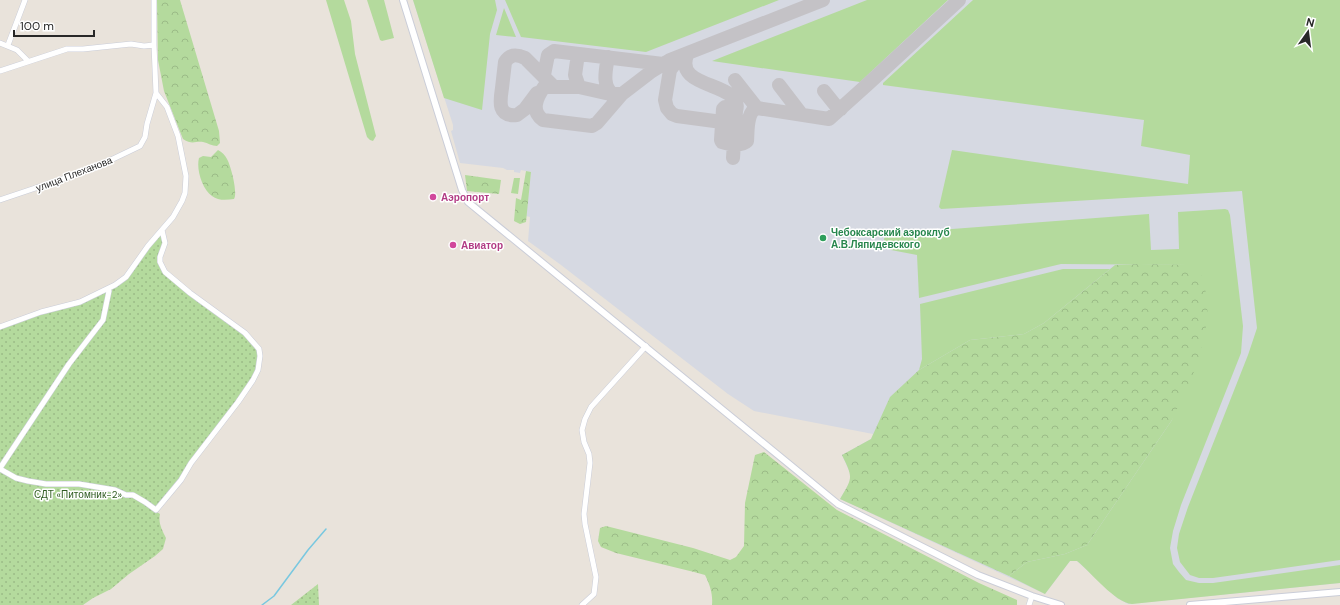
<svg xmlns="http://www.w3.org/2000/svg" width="1340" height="605" viewBox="0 0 1340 605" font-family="'DM Sans',sans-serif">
  <defs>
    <pattern id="forest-crowns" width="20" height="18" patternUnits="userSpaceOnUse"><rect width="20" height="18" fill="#b4da9d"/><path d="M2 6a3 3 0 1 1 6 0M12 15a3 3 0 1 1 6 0" fill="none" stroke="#9bbb87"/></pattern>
    <pattern id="garden-dots" width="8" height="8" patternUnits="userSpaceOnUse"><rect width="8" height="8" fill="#b4da9d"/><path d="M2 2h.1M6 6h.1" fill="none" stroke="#9bbb87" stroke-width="1.8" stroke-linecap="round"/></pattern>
  </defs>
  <rect width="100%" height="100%" fill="#e9e3db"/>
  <path fill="#d6d9e2" d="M413,0h927v583l-212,21 -11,-6 -40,-37h-7l-25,33 -205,-95 11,-19 -1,-7 -8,-18 29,-16 2,-5 -119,-23 -26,-17 -167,-129 -33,-24 2,-24 -4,-1 5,-44 -10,-2 -1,3 -6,-1v-2h-7l-4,-2 -43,-5 -9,-32 2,-1v-5z"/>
  <path fill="#b4da9d" d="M326,0h18l7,21 4,33 21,82 -3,5 -3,-1 -3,-3z
    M367,0h17l10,38 -12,3 -2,-1z
    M413,0h82l2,10 -7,24 -8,76 -38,-12z
    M505,0h274l-133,52 -125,-15z
    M867,0h81l-88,82 -148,-21z
    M973,0h367v560l-127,18h-14l-9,-3 -10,-13 -3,-14 2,-14 9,-27 60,-152 9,-27 -15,-137 -301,18 -2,-2 13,-57 236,34 2,-29 -49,-9 3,-26 -261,-35v-2z
    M504,8l12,29 -20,-2z
    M514,178h6l-2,16 -7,-1z
    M1225,209l3,1 2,5 13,111 -2,27 -60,152 -8,26 -3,17 3,16 6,8 7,8 13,3h14l127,-18v18l-208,21c-17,-1 -41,-32 -55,-43h-7l-25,33 -36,-18 18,-14 38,-8 22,-9 85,-125 14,-155 -125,-1 -142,34 -2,-43 -26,-5 -6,-3 -1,-8 2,-5 263,-20 2,36 28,-1 -1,-37z
    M1063,269h47l-66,54 -20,11 -54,6 -51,30 3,-11 -2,-55z"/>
  <path fill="url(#forest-crowns)" d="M157,0h23l39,131 1,12 -3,3c-5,0 -9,-3 -14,-4 -8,-1 -11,3 -20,-3l-19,-48 -6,-31z
    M218,150c4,2 7,5 9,9 4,7 11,34 7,40 -7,1 -16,2 -22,-3 -10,-7 -16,-27 -13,-38l4,-2 8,1z
    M526,171l5,1 -5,50 -6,2 -6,-3 2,-23 5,2z
    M465,175l36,5 -2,14 -32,-3z
    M1140,264l46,1 16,11 4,17 2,25 -10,45 -26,57 -85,125 -22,9 -38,8 -18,14 -169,-77c13,-22 13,-21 2,-44l29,-16 19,-42 29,-27 51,-30 54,-6 20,-11 71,-58z
    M764,452l73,58 142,73 38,17v5h-305c1,-11 -2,-20 -7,-30l-11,-3 -78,-19 -15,-6 -3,-6 2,-13 6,-2 87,22 37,12 6,-3 8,-11 1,-43 10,-48z"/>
  <path fill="url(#garden-dots)" d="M161,234l3,5 -4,28 84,67c17,17 19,24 8,46l-95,132 3,2c-2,9 2,16 6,24l-3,11 -8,7 -26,18 -18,15 -18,9 -10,7h-83v-139l70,-102 28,-34 13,-41 5,-3z
    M108,290l-5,30 -103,146v-138z
    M318,584l1,21h-28z"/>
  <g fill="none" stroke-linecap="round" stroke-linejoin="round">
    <path stroke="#79c8e0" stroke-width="1.5" d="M262,605l12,-9 34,-46 18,-21"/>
    <path stroke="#c4c2c6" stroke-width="14" d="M578,54l-3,21 4,12
      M608,57c-2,12 -7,30 6,38
      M680,57l-10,13 -5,30 2,8 5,6 5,2 45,6c7,-2 12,-4 14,-11 9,-30 -66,-21 -48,-58
      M545,79l-1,-4 4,-20 6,-4 109,13
      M735,80l22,28
      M779,85l23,30
      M824,91l12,15 5,3
      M537,93l-12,16 -8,6c-20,2 -17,-14 -15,-27 1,-9 2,-17 3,-26 5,-8 11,-8 20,-4l29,29
      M622,94l-25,29 -5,3 -49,-6c-13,-9 -6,-23 1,-33h35l31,7h12l30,-23 18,-11 153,-60
      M733,158l3,-47 -4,-4h-7l-2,2 -2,31 1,2c7,2 19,5 25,-1 1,-10 -1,-29 10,-33l72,11 40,-36 90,-83"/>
    <g stroke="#cacdd8" stroke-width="6">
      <path id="minor" d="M0,43l17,7 11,11
        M8,45l17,-45
        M0,71l67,-22h16l48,-5 13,2 10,-1
        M0,200l92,-31 48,-23 5,-9 2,-13 9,-31
        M0,327l41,-15 39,-10 35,-17 11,-8 22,-31 25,-29 9,-16 3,-8 1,-17 -8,-40 -11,-29 -11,-14 -2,-48v-45
        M0,468l69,-104 34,-44 6,-29 -1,-2
        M0,469l16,9 12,3 18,3h33l36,6 11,5h7l12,7 11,8 25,-30 10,-17 47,-61 15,-22 5,-10 2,-14 -1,-7 -14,-16 -55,-40 -25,-21 -5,-10v-5l5,-14 -3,-13
        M582,605l12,-11 2,-17 -11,-53 -1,-10 6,-51 -1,-9 -5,-12 -2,-12 3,-11 6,-12 55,-61
        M1029,605l3,-9"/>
    </g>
    <g stroke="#cacdd8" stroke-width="8">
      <path id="tertiary" d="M403,0l59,190 6,12 370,302 140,71 54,21 29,9
        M1190,605l150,-13"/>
    </g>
    <use href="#minor" stroke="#fff" stroke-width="5"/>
    <use href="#tertiary" stroke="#fff" stroke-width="6"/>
  </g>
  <g fill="#d1479c" stroke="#fff" stroke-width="1.5">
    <circle cx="433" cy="197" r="4"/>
    <circle cx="453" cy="245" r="4"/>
  </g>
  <circle fill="#2e9e5b" stroke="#fff" stroke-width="1.5" cx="823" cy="238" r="4"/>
  <g text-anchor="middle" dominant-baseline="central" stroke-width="3" stroke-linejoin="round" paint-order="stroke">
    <g font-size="10" fill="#282828" stroke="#fff">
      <text transform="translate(74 174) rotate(-21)">улица Плеханова</text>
    </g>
    <g font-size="10" font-weight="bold" fill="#b23c85" stroke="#fff" text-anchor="start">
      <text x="441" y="197">Аэропорт</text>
      <text x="461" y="245">Авиатор</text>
    </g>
    <g font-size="10" font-weight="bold" fill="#27864d" stroke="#fff" text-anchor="start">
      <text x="831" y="232">Чебоксарский аэроклуб<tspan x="831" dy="12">А.В.Ляпидевского</tspan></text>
    </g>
    <g font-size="10" fill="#2f5c21" stroke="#fff">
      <text x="78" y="494">СДТ «Питомник-2»</text>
    </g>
  </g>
  <g transform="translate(1308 32) rotate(14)" stroke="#ffffff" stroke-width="3" paint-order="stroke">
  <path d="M0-3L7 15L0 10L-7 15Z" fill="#282828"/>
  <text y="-6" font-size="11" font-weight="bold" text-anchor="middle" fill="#282828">N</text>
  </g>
  <path d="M14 30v6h80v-6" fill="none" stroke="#282828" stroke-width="2"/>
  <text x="20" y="30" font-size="12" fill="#282828" stroke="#ffffff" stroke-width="3" paint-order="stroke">100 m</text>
</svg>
